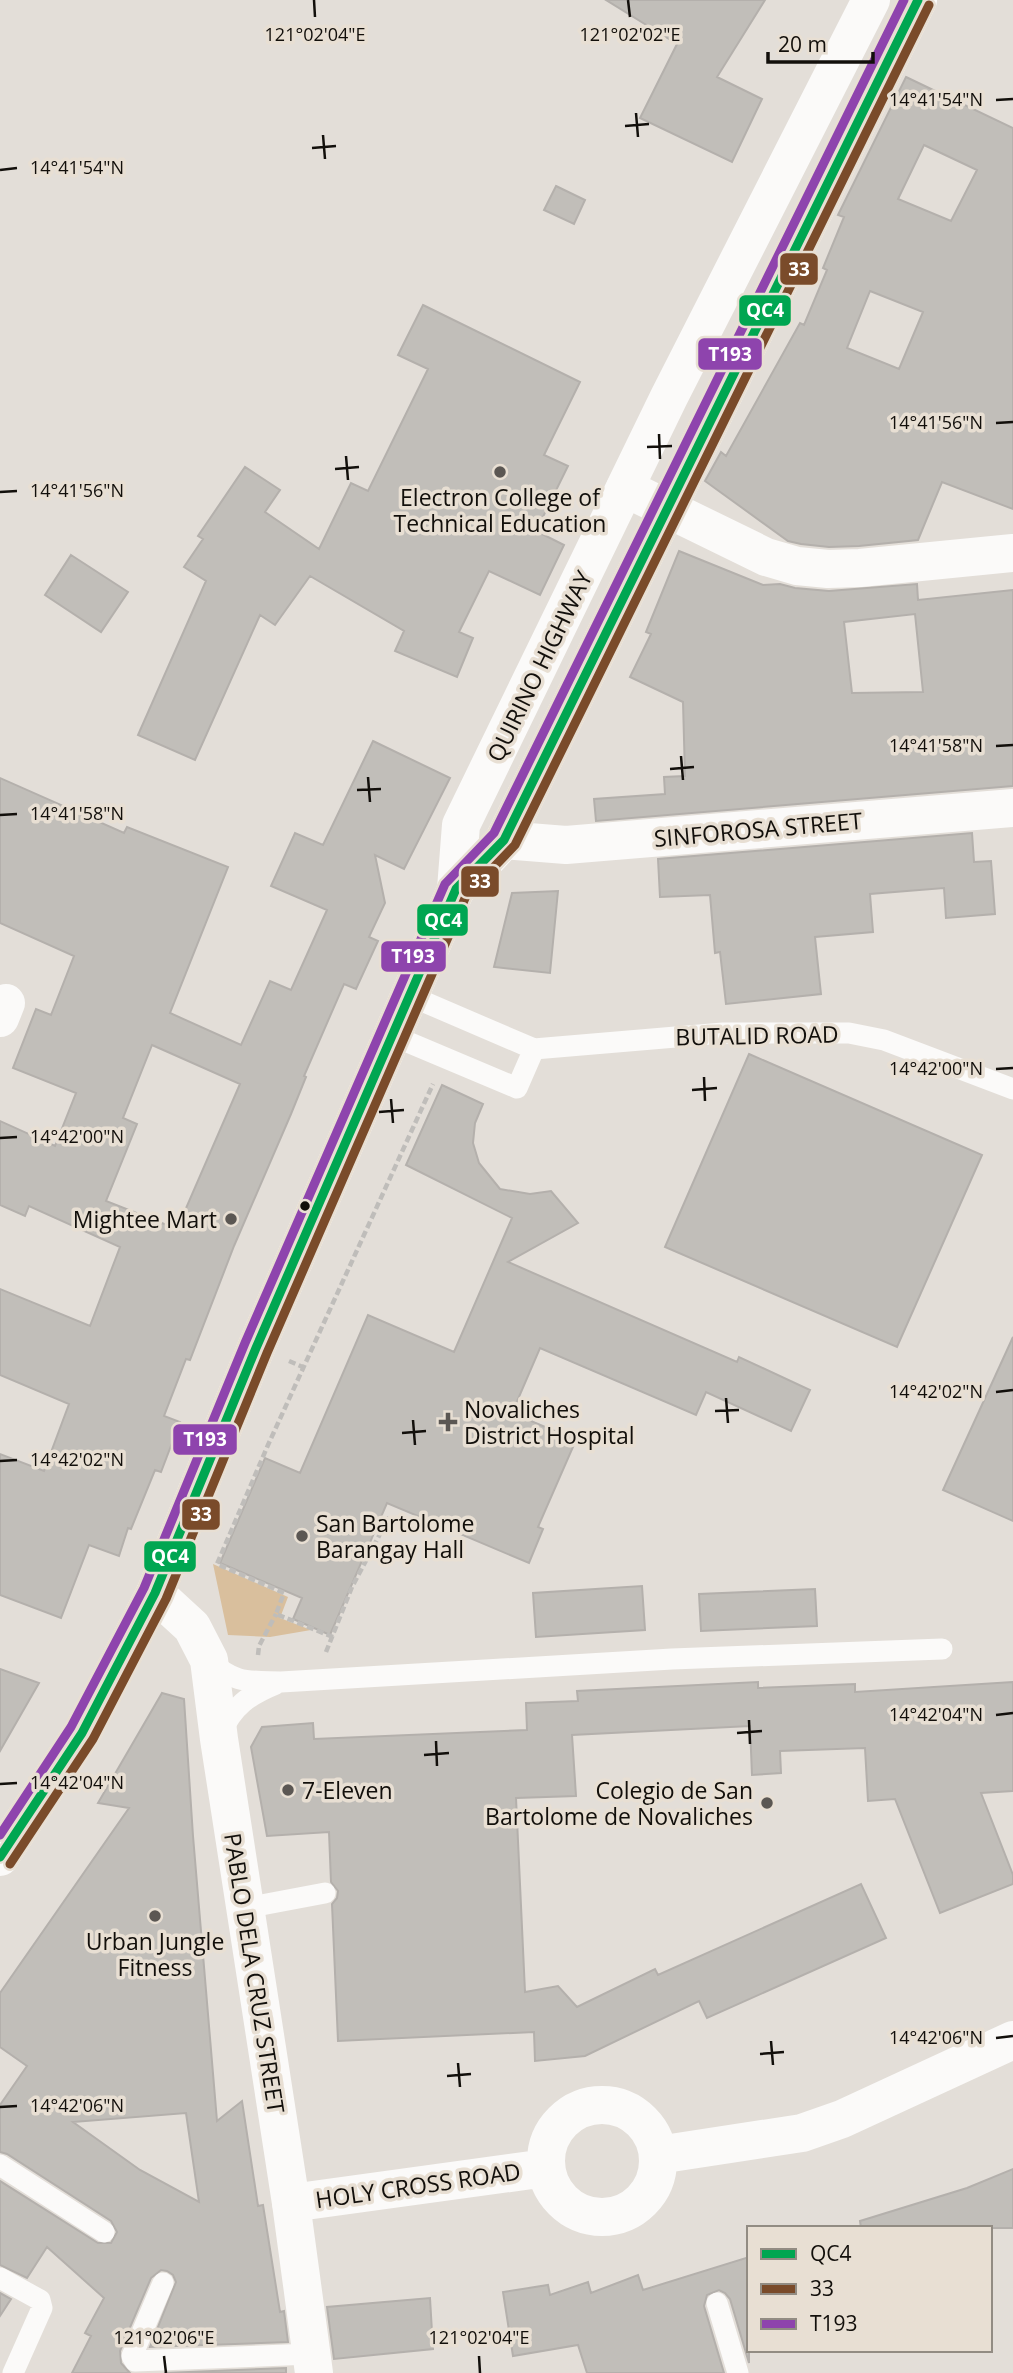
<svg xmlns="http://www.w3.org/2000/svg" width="1013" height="2373" viewBox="0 0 1013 2373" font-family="'Open Sans',sans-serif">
  <rect width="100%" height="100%" fill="#e3ded8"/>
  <path fill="#d9bf9d" d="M213,1564l75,33 -8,21 31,12 -41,7 -42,-2z"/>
  <path fill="#c1beb9" stroke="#b4b0ac" stroke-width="2" fill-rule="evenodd" d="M606,0h159l-48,77 45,22 -30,63 -92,-44 37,-74z
    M906,77l107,51v381l-71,-27 -24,58 -59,6 -30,1 -28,-3 -13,-3 -83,-60 16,-29 5,4 74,-133 4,2 23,-55 -4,-2 21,-51 -6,-2zM924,145l53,25 -26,51 -53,-22zM870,291l53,21 -24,57 -52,-21z
    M556,186l29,14 -11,24 -30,-14z
    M423,305l157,77 -36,73 24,11 -32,65 28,14 -24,50 -51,-24 -30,61 14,6 -16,39 -62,-26 9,-20 -94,-55 -35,49 -15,-10 -65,145 -57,-25 68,-154 -22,-14 19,-28 -5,-3 47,-69 35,23 -15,22 54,37 32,-66 17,8 60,-122 -30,-14z
    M679,551l84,34 17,-1 15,4 34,3 88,-7 1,16 95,-10v196l-417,35 -2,-22 71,-5 -1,-17 21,-1 -2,-74 -53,-25 21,-43 -5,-2zM915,614l8,78 -71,1 -8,-71z
    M71,555l57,37 -27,40 -56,-37z
    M373,741l77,37 -46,91 -29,-14 10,48 -16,34 9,4 -22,48 -12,-5 -40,92 2,1 -15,37 -57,132 -44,114 -4,-1 -22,57 16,6 -19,50 -6,-2 -24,59 -3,-1 -9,28 -30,-11 -28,73 -61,-23v-141l44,17 25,-67 -69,-29v-86l90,37 30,-79 -91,-41 -4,10 -25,-11v-84l55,25 21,-53 -63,-25 23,-59 15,6 23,-59 -74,-33v-145l124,55 3,-6 101,40 -58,146 71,32 29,-64 21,9 36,-80 -56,-24 24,-53 28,12zM152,1045l88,39 -63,145 -71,-28 31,-77 -14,-6z
    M972,833l2,29 17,-1 4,53 -49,4 -2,-30 -74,6 3,38 -58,5 6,57 -95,10 -6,-52 -5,1 -5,-58 -50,2 -2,-38z
    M558,891l-8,82 -56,-6 18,-74z
    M749,1054l233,101 -85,192 -232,-100z
    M442,1085l41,19 -8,19 -2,20 6,20 21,26 30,5 21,-3 27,32 -70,39 229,100 2,-5 71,33 -19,41 -85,-39 -10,23 -156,-67 -28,65 64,27 -38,87 5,2 -14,34 -142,-60 -57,132 -37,-16 9,-21 -82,-35 45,-105 35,15 68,-158 86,37 58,-134 -106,-53z
    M1013,1337v184l-70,-31z
    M642,1586l3,44 -109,7 -3,-44z
    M815,1589l2,37 -116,5 -2,-37z
    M0,1669l39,14 -39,68z
    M758,1682v6l97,-4v8l158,-10v109l-32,2 32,82v9l-73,29 -45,-114 -27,2 -3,-53 -85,3 1,22 -29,2 -2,-49 -178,9 4,61 -60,2 9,194 33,-6 19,21 78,-38 3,6 203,-91 25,54 -179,80 -8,-17 -114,55 -50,5 -1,-29 -196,9 -6,-137 5,-6 1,-7 -7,-9 -2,-50 -62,4 -16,-89 11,-20 51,-4 1,16 213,-9 -1,-27 52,-2 -1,-10z
    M162,1693l22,6 9,137 24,285 25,-20 16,105 5,-1 17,107 4,-1 4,31 -138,5 26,-65 -3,-7 -6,-4 -6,-1 -10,8 -31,73 1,12 9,10h-58l19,-37 -6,-3 19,-35 -57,-51 -20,31 -27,-13v-84l98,62h13l6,-11 -6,-11 -104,-67 -7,-2v-47l27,-39 -27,-19v-54l129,-185 -31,-5zM186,2113l13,89 -59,-32 -67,-48z
    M1013,2169v59h-152l-1,-7 107,-33z
    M749,2257v106l-19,-64 -5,-6 -6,-3 -12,5 -3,11 20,67h-137l-9,-28 -65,11 -10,-64 45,-7 2,10 38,-13 3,11 47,-18 5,15z
    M0,2293l11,6 -11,17z
    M430,2298l3,51 -99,10 -7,-52z
    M286,2368v5h-122z"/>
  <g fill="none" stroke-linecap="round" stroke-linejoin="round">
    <path stroke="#bfbdba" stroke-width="4.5" stroke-dasharray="7 3.5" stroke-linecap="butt" d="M289,1361l16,7
      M333,1637l-57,-23 8,-21 -67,-29 51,-119 165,-361
      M326,1652l26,-65 37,-70
      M258,1655l1,-9 17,-32"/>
    <path stroke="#fbfaf9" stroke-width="21" d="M408,995l126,54 189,-16h126l35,7 129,49
      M391,1035l126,53 17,-39
      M210,1661c25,23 38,20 71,21l391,-23 270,-10
      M221,1733c12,-27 28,-38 55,-49
      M245,1908l80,-15
      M0,2165l104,67
      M0,2278l40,22 2,8 -29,65
      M163,2283l-31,73 3,5 176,-7
      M717,2303l21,70"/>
    <path stroke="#fbfaf9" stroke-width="38" d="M625,488l141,69 31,9 31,3 32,-1 153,-15
      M504,840l62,5 447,-37
      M0,1018l6,-15
      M546 2161a56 56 0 1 1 112 0a56 56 0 1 1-112 0Z
      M658,2155l144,-22 40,-14 171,-79
      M291,2203l255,-35"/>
    <path stroke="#fbfaf9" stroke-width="38" d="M155,1593l37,34 17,33 10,79 72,464 23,170"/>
    <path stroke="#fbfaf9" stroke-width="38" d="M456,889l25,-24 23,-25 414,-840
      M0,1857l82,-124 73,-140 101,-245 200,-459 5,-64 208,-428 202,-397"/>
    <g stroke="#e8dfd3" stroke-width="14">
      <path id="bus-1" d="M0,1857l82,-124 73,-140 101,-245 200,-459 48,-49 414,-840"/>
    </g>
    <g stroke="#e8dfd3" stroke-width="14">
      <path id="bus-2" d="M10,1864l83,-125 73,-140 101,-246 199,-457 49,-51 414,-840"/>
    </g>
    <g stroke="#e8dfd3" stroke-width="14">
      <path id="bus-3" d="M0,1835l71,-108 73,-139 101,-245 200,-459 49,-51 410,-833"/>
    </g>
    <use href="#bus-1" stroke="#00a651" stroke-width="9"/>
    <use href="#bus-2" stroke="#7a4b2a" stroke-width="9"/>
    <use href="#bus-3" stroke="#8e44ad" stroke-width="9"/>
  </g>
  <path fill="none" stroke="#120f0b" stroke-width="2.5" d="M314,0l1,17M628,0l2,17M996,100l17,-1M636,113l2,24M625,126l24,-2M323,135l2,24M312,148l24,-2M0,170l17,-2M996,423l17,-1M659,434l1,25M647,447l25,-1M346,456l2,24M335,469l24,-2M0,492l17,-1M996,746l17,-1M681,756l2,24M670,769l24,-2M368,777l2,25M357,790l24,-1M0,815l17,-1M996,1069l17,-1M704,1077l1,24M692,1090l25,-2M391,1099l2,24M379,1112l25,-2M0,1138l17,-1M996,1392l17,-2M726,1398l2,25M715,1411l24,-1M413,1420l2,25M402,1433l24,-2M0,1461l17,-1M996,1715l17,-2M749,1720l1,24M737,1733l25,-2M436,1741l1,25M424,1755l25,-2M0,1784l17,-1M996,2038l17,-2M771,2041l2,24M760,2054l24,-2M458,2063l2,24M447,2076l24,-2M0,2107l17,-1M164,2356l2,17M479,2356l1,17"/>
  <g fill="#5b5753" stroke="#e8dfd3" stroke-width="2.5">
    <circle cx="500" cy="472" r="7"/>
    <circle cx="231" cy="1219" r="7"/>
    <path d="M444.5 1411.5h7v7h7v7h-7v7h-7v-7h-7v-7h7z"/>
    <circle cx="302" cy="1536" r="7"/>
    <circle cx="288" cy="1790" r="7"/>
    <circle cx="767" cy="1803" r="7"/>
    <circle cx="155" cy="1916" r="7"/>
  </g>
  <circle fill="#120f0b" stroke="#e8dfd3" stroke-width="2.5" cx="305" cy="1206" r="6"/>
  <g text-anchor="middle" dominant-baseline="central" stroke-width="7" stroke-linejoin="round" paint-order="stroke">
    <g font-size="23" fill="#120f0b" stroke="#e8dfd3" text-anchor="start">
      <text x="500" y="497" text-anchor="middle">Electron College of<tspan x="500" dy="26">Technical Education</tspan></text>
      <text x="217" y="1219" text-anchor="end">Mightee Mart</text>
      <text x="464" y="1409">Novaliches<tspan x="464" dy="26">District Hospital</tspan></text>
      <text x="316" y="1523">San Bartolome<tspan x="316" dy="26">Barangay Hall</tspan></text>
      <text x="302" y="1790">7-Eleven</text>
      <text x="753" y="1790" text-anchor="end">Colegio de San<tspan x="753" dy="26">Bartolome de Novaliches</tspan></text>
      <text x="155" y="1941" text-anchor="middle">Urban Jungle<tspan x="155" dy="26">Fitness</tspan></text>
    </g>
    <g font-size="23" fill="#120f0b" stroke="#e8dfd3">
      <text transform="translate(539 666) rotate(-64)">QUIRINO HIGHWAY</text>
      <text transform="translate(758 829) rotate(-5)">SINFOROSA STREET</text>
      <text transform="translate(757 1035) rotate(-1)">BUTALID ROAD</text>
      <text transform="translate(255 1973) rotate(81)">PABLO DELA CRUZ STREET</text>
      <text transform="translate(418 2185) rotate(-8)">HOLY CROSS ROAD</text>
    </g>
  </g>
  <g font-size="18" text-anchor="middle" fill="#120f0b" stroke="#e8dfd3" stroke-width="7" stroke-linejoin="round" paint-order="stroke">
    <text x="315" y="41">121°02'04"E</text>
    <text x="630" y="41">121°02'02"E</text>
    <text x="936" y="106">14°41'54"N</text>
    <text x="77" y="174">14°41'54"N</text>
    <text x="936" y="429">14°41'56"N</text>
    <text x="77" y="497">14°41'56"N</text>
    <text x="936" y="752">14°41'58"N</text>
    <text x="77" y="820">14°41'58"N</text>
    <text x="936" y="1075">14°42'00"N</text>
    <text x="77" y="1143">14°42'00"N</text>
    <text x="936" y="1398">14°42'02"N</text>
    <text x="77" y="1466">14°42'02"N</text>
    <text x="936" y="1721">14°42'04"N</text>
    <text x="77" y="1789">14°42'04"N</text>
    <text x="936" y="2044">14°42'06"N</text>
    <text x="77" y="2112">14°42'06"N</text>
    <text x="164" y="2344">121°02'06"E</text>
    <text x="479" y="2344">121°02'04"E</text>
  </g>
  <g stroke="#e8dfd3" stroke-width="2.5">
    <rect x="779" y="252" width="40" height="34" rx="7" fill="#7a4b2a"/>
    <rect x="738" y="294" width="54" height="33" rx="7" fill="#00a651"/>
    <rect x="697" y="337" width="66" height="34" rx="7" fill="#8e44ad"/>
    <rect x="460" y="865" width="40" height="33" rx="7" fill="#7a4b2a"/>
    <rect x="416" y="903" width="53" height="34" rx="7" fill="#00a651"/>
    <rect x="380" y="940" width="67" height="33" rx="7" fill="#8e44ad"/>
    <rect x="172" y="1423" width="66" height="33" rx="7" fill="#8e44ad"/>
    <rect x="181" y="1498" width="40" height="33" rx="7" fill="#7a4b2a"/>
    <rect x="143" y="1540" width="54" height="33" rx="7" fill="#00a651"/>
  </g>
  <g font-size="19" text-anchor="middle" font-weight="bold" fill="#fff">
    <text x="799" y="276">33</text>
    <text x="765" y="317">QC4</text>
    <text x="730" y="361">T193</text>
    <text x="480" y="888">33</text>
    <text x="443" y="927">QC4</text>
    <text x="413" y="963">T193</text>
    <text x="205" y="1446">T193</text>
    <text x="201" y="1521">33</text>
    <text x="170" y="1563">QC4</text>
  </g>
  <rect x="747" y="2226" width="245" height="126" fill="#e8dfd3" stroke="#928c83" stroke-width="2"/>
  <rect x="761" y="2249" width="35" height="10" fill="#00a651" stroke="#928c83" stroke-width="2"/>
  <text x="810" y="2261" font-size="21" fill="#120f0b">QC4</text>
  <rect x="761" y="2284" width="35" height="10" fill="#7a4b2a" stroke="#928c83" stroke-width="2"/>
  <text x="810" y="2296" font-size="21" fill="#120f0b">33</text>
  <rect x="761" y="2319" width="35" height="10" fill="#8e44ad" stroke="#928c83" stroke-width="2"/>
  <text x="810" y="2331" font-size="21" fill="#120f0b">T193</text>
  <path d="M768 52v10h105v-10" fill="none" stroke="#120f0b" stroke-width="3.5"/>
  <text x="778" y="52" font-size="21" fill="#120f0b" stroke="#e8dfd3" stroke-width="5" paint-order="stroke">20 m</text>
</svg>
